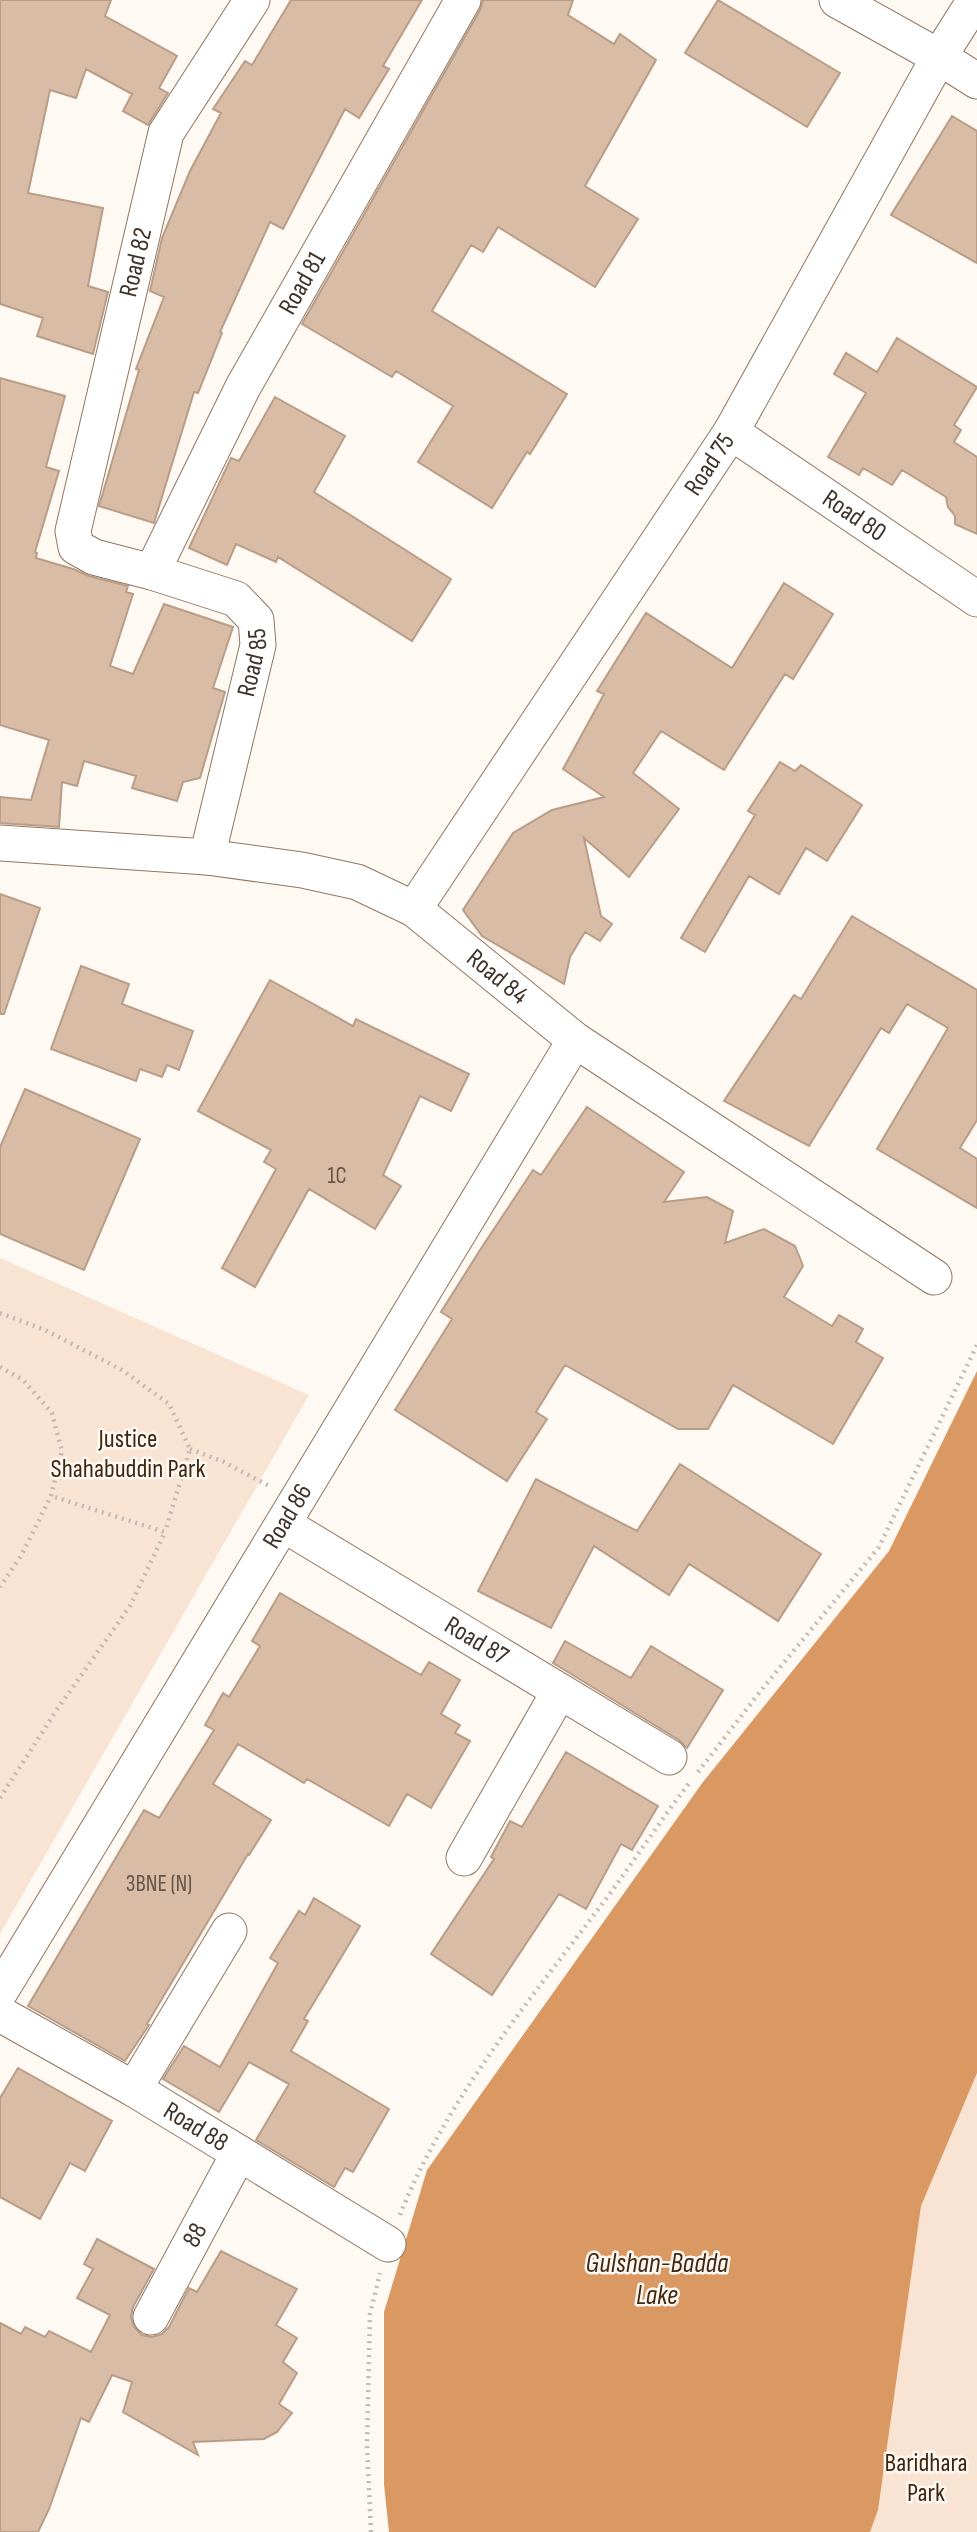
<svg xmlns="http://www.w3.org/2000/svg" width="977" height="2532" viewBox="0 0 977 2532" font-family="'Sofia Sans Condensed',sans-serif">
  <rect width="100%" height="100%" fill="#fff9f4"/>
  <path fill="#f9e4d4" d="M0,1258l309,137 -309,539z
    M977,2058v474h-113l48,-320z"/>
  <path fill="#da9962" d="M977,1371v702l-56,133 -43,304 -8,22h-481l-5,-48v-172l43,-142 276,-388 186,-231z"/>
  <path fill="#d9bca6" stroke="#b99d87" stroke-width="2" d="M0,0h111l-6,16 72,40 -18,32 9,5 -20,32 -25,-14 9,-17 -46,-25 -10,29 -26,-8 -22,103 75,15 -15,78 20,6 -15,62 -56,-18 6,-18 -43,-14z
    M291,0h131l-39,66 6,3 -30,49 -14,-9 -62,120 -13,-7 -50,110 2,1 -24,60 -4,-1 -40,131 -55,-17 40,-136 -3,-1 28,-72 -14,-6 12,-53 28,-67 31,-58 -8,-4 32,-48 7,4z
    M483,0h90l-5,15 46,29 6,-10 36,26 -71,126 53,33 -43,68 -97,-60 -15,25 -12,-7 -39,66 135,83 -37,60 -3,-2 -35,56 -74,-46 35,-56 -57,-35 -4,6 -90,-53 178,-314z
    M718,0l122,73 -33,54 -122,-74z
    M952,116l25,15v132l-86,-48z
    M897,338l80,49 -23,38 7,5 -7,12 23,15v77l-22,-10v-8l-7,-9 -2,-10 -44,-27 -10,15 -29,-17 -4,7 -31,-18 38,-64 -32,-19 12,-21 31,19z
    M0,378l65,18 -19,71 13,4 -24,81 2,1 -1,5 37,11 16,7 39,10 -2,6 7,2 -23,72 23,8 31,-70 69,23 -20,61 12,4 -25,86 -17,4 -6,19 -45,-13 4,-12 -52,-15 -7,25 -15,-4 -3,45 -59,-4v-26l31,3 18,-60 -49,-15z
    M275,397l70,39 -31,56 137,87 -39,62 -134,-84 -2,5 -40,-18 -9,21 -38,-17 42,-90 8,3z
    M784,583l49,31 -40,65 -8,-5 -61,96 -63,-39 -28,42 46,36 -50,68 -45,-39 17,78 11,8 -12,17 -15,-9 -15,25 -6,27 -82,-48 -19,-26 50,-77 39,-23 52,-13 -41,-28 41,-75 -7,-3 49,-78 86,55z
    M780,762l15,9 6,-6 61,40 -35,56 -21,-13 -27,46 -30,-18 -44,76 -24,-14 74,-123 -7,-4z
    M0,894l40,14 -36,106h-4z
    M852,916l125,74v130l-17,28 17,11v49l-100,-59 71,-121 -41,-24 -18,29 -8,-5 -72,118 -85,-45 70,-106 7,4z
    M81,966l48,18 -7,20 71,27 -14,39 -12,-5 -5,12 -22,-8 -4,12 -85,-32z
    M270,980l83,46 3,-7 113,55 -18,37 -31,-15 -37,79 18,11 -26,43 -66,-40 -54,98 -33,-19 54,-99 -12,-7 7,-12 -73,-39z
    M25,1089l115,50 -56,131 -84,-36v-87z
    M587,1107l97,65 -20,30 43,-5 26,14 -8,32 39,-14 31,17 8,20 -19,31 48,29 7,-11 24,14 -7,13 27,16 -50,86 -100,-59 -25,44h-30l-113,-64 -29,47 11,7 -40,62 -112,-71 57,-91 -11,-7 39,-62 53,-80 8,5z
    M680,1464l141,90 -43,67 -89,-57 -20,31 -75,-49 -43,82 -73,-37 58,-112 101,52z
    M280,1593l141,82 8,-13 31,18 -19,34 19,11 -5,8 15,8 -39,67 -24,-14 -18,32 -82,-47 -3,4 -66,-39 -25,40 58,36 -22,35 -1,-1 -101,170 2,1 -24,36 -97,-55 116,-196 15,8 55,-88 -9,-5 18,-32 6,4 31,-51 -8,-5z
    M565,1641l66,37 20,-32 72,44 -36,58 -8,-8 -126,-77z
    M566,1752l92,54 -26,44 -11,-6 -35,65 -27,-15 -67,101 -61,-41 63,-95 -3,-2 19,-36 12,6z
    M314,1898l46,28 -56,93 4,2 -17,30 98,58 -36,63 -8,-4 -11,19 -78,-47 33,-56 -40,-22 -30,50 -56,-33 21,-33 36,21 58,-104 -8,-5 29,-47 6,4z
    M18,2068l94,53 -27,50 -15,-8 -30,56 -40,-22v-99z
    M97,2239l57,30 -21,38 -2,10 3,10 8,8 10,2 10,-3 7,-7 20,-39 8,4 24,-41 76,38 -21,36 21,13 -14,24 14,11 -18,31 13,9 -15,19 -13,7 -71,3 5,13 -75,-43 9,-30 -20,-7 -23,47 -8,-4 -32,91 -11,23h-38v-209l21,11 4,-7 20,10 4,-6 42,21 19,-37 -33,-17 16,-29 -9,-5z"/>
  <g fill="none" stroke-linecap="round" stroke-linejoin="round">
    <g stroke="#907661" stroke-width="37">
      <g id="minor">
        <path d="M837,0l102,57 38,24"/>
        <path id="s1" d="M731,432l246,167"/>
        <path id="s2" d="M152,572l91,-185 220,-387"/>
        <path id="s3" d="M0,843l207,14 95,13 55,12 57,27 161,131 359,237"/>
        <path id="s4" d="M207,857l51,-212 -2,-25 -20,-21 -84,-27 -58,-15 -18,-10 -3,-16 93,-398 86,-133"/>
        <path id="s5" d="M414,909l317,-477 208,-375 36,-57"/>
        <path id="s6" d="M283,1524l386,233"/>
        <path d="M464,1858l95,-166"/>
        <path id="s7" d="M0,1992l575,-952"/>
        <path id="s8" d="M0,2014l134,75 254,155"/>
        <path d="M134,2089l95,-158"/>
        <path id="s9" d="M151,2317l88,-164"/>
      </g>
    </g>
    <path stroke="#c1bab3" stroke-width="4.5" stroke-dasharray="2 5" stroke-linecap="butt" d="M0,1313l45,17 77,40 47,34 21,45 -25,83
      M0,1367l23,13 29,33 10,38 -11,45 -30,60 -21,31
      M190,1449l34,13 47,25
      M698,1772l65,-84 116,-141 98,-202
      M0,1798l56,-87 74,-105 35,-74 -114,-36
      M400,2215c44,-112 128,-213 200,-308 31,-41 59,-85 90,-125
      M371,2532l-4,-86 3,-132 10,-41"/>
    <use href="#minor" stroke="#fff" stroke-width="35"/>
  </g>
  <g text-anchor="middle" dominant-baseline="central" stroke-width="5" stroke-linejoin="round" paint-order="stroke">
    <g font-size="23" fill="#655549">
      <text x="337" y="1176">1C</text>
      <text x="159" y="1884">3BNE (N)</text>
    </g>
    <g font-size="26" fill="#3e332a" stroke="#fff9f4">
      <text stroke="none"><textPath href="#s4" startOffset="733">Road 82</textPath></text>
      <text stroke="none"><textPath href="#s2" startOffset="326">Road 81</textPath></text>
      <text stroke="none"><textPath href="#s5" startOffset="534">Road 75</textPath></text>
      <text stroke="none"><textPath href="#s1" startOffset="149">Road 80</textPath></text>
      <text stroke="none"><textPath href="#s4" startOffset="200">Road 85</textPath></text>
      <text stroke="none"><textPath href="#s3" startOffset="530">Road 84</textPath></text>
      <text stroke="none"><textPath href="#s7" startOffset="556">Road 86</textPath></text>
      <text stroke="none"><textPath href="#s6" startOffset="226">Road 87</textPath></text>
      <text stroke="none"><textPath href="#s8" startOffset="226">Road 88</textPath></text>
      <text stroke="none"><textPath href="#s9" startOffset="93">88</textPath></text>
    </g>
    <g font-size="26" fill="#41270f" stroke="#fff9f4">
      <text x="128" y="1439">Justice<tspan x="128" dy="30">Shahabuddin Park</tspan></text>
      <text x="926" y="2463">Baridhara<tspan x="926" dy="30">Park</tspan></text>
    </g>
    <g font-size="28" font-style="italic" fill="#432810" stroke="#fff9f4">
      <text x="657" y="2263">Gulshan-Badda<tspan x="657" dy="32">Lake</tspan></text>
    </g>
  </g>
</svg>
